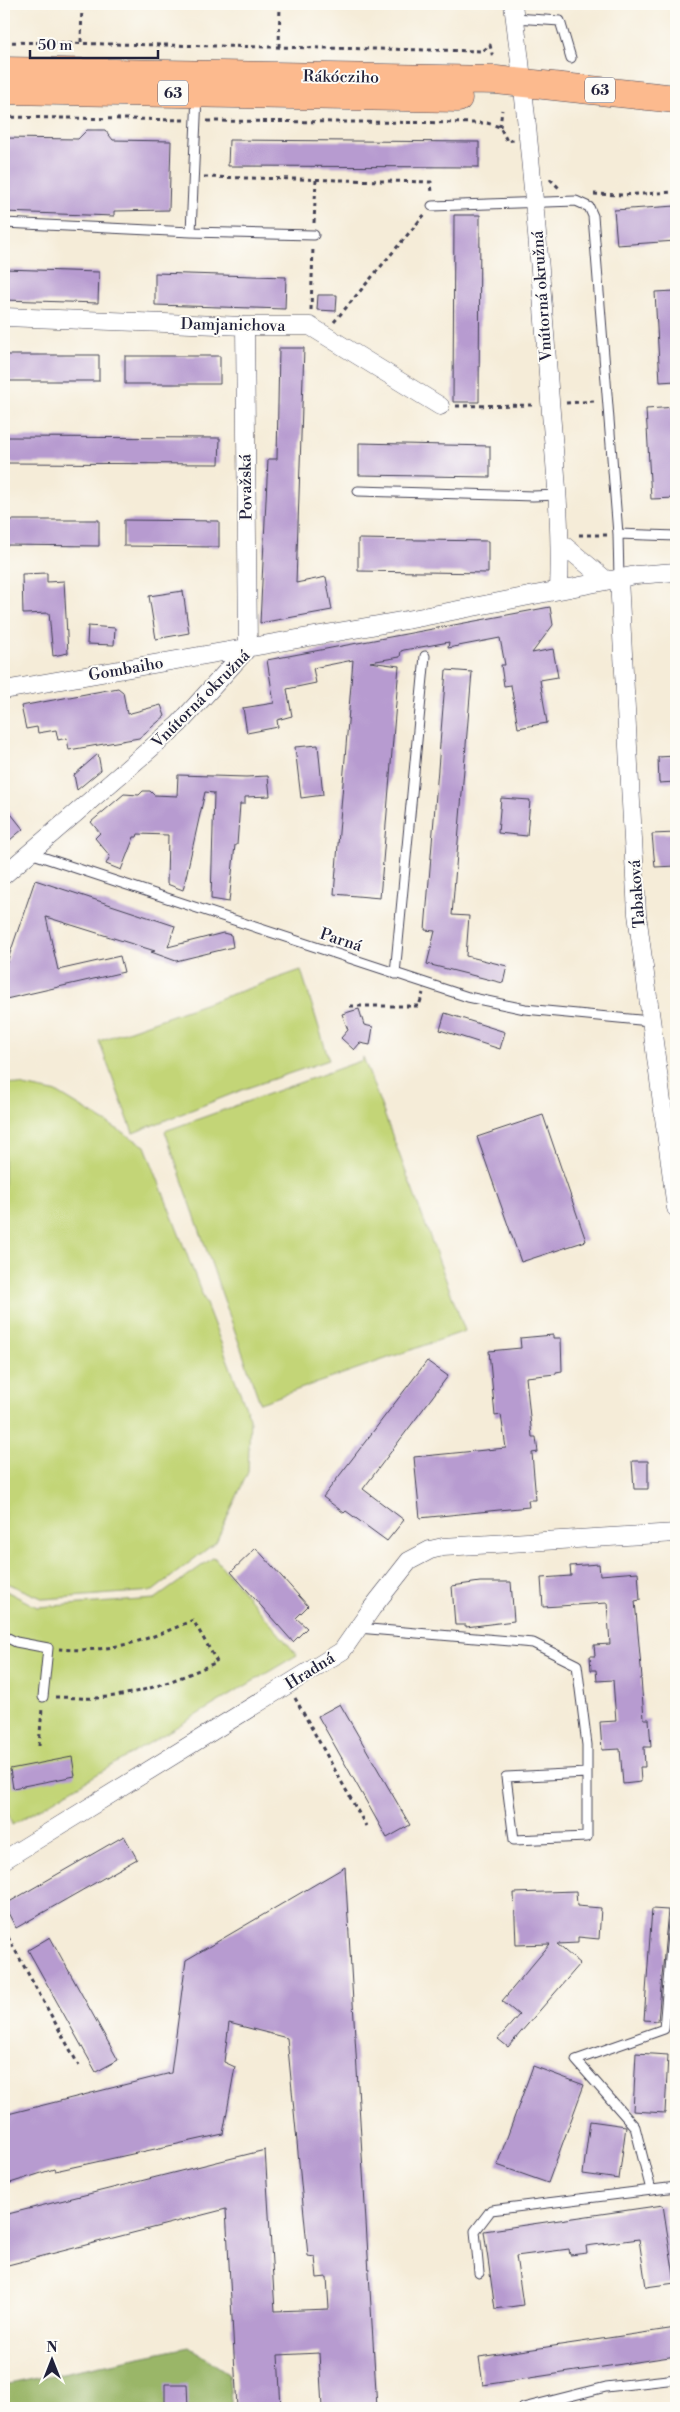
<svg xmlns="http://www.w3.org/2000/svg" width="680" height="2412" viewBox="0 0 680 2412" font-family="'Libre Bodoni',serif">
  <rect width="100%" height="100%" fill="#fdfcf7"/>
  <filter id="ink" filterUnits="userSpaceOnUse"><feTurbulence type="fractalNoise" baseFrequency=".02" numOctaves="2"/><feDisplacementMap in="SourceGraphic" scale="10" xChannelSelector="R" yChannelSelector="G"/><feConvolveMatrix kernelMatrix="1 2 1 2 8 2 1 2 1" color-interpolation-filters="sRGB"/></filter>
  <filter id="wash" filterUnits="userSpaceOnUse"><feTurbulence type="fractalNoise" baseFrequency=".0096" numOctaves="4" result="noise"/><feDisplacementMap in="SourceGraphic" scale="20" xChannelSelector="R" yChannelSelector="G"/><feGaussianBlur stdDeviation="1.12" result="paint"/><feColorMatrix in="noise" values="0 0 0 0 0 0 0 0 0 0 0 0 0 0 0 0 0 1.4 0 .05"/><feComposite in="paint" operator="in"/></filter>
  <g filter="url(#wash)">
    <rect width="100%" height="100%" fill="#f5ecd8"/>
    <path fill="#c3d577" stroke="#727c59" d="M301,970l28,90 -82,28 -114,45 -34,-92z
      M363,1057l102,274 -205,72 -95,-272 198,-71z
      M4,1082l54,11 87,53 105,272 -2,54 -32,70 -63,49 -109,8 -40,-17z
      M214,1557l83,98 -285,170 -8,-24v-211l33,17 118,-8z"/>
    <path fill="#9ab668" stroke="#5e6c52" d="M189,2347l39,26 4,35h-228v-23z"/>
    <g id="blocks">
      <path fill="#b79bd0" d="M87,130h18l8,10 58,1 -2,69 -55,1v5l-110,-4v-74l74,1z
        M229,140l250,2v25l-251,-1z
        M676,206v35l-59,4 -3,-35z
        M454,215h26l-1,187h-26z
        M4,269l95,3 -1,31 -94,-3z
        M155,273l131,4 -1,32 -130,-4z
        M676,291v90l-16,1 -5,-90z
        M318,295h19l-1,16 -19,-1z
        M279,348h25l-8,235 30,-6 6,33 -72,13 8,-164h9z
        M4,355h95v26h-95z
        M125,356h95v28h-95z
        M676,407v91l-25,1 -5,-90z
        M4,437l216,1 -1,26 -215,-1z
        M359,443l131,3v31l-131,-2z
        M4,520h95v26l-95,-1z
        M124,520l95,1v26l-95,-1z
        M358,539l130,2v32l-130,-2z
        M47,573v9l17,-1 4,72 -15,3 -4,-43 -26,1 -1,-40z
        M183,591l6,42 -33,6 -7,-43z
        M550,607l3,18 -21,28 21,-4 5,28 -18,3 7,43 -29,5 -7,-43 -7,1 -3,-21h4l-5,-27 -52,10 1,-6 -45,8 -3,1 -1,6 -30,5 29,4 -19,232 -46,-4 19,-234 -40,8 3,15 -29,6 5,27 -15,4 1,7 -31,6 -4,-25 31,-5 -7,-43z
        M88,626l27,2 -1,17 -27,-1z
        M446,670l26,2 -20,243 17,1 -3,40 41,10 -4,17 -76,-19 8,-33 -10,-1z
        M118,688l5,4 4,22 34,-9 4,11 -26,22 -70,12 -2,-12 -9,2 -2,-10 -18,3 -1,-6 -11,2 -5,-23z
        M318,745l5,50 -22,3 -6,-51z
        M98,754l3,16 -24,20 -3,-15z
        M676,756v26l-17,1 -1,-26z
        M178,775l68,2 22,-1 2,20 -25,1v7h-5l-3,41h-2l-6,57 -18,-3 3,-106 -9,-1 -22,98 -16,-6 1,-49 -30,-1 -1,3h-3l-13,33 -15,-6 4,-8 -15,-18 5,-5 -9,-11 33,-28 15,1 4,-4h7l4,4 23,1z
        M501,798l29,2 -3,36 -29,-3z
        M4,805l19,24 -19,16z
        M676,833v33l-21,1 -3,-33z
        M35,880l140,46 -7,21 55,-14 8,2 2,12 -57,14 -25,-9 4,-1 -109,-34 12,53 62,-14 4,16 -118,27 -2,-28z
        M359,1009l5,16 9,2 -3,18 -10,-2 -6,7 -13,-12 7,-8 -6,-16z
        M445,1013l60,19 -5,17 -60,-19z
        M543,1115l43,126 -65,21 -44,-125z
        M553,1335v3h8l1,33 -6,1v2l-30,3 6,60h4l2,15 -6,1 4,47h-8l1,7 -109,11 -6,-61 92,-9 -5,-33 -6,1 -6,-65 32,-3 -1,-10z
        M427,1361l21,15 -85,113 41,31 -17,21 -41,-30 -2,2 -21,-16z
        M632,1461h16v28h-14z
        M256,1548l52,58 -12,12 11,10 -14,14 -62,-70z
        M599,1564l1,11 38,-3 2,28 -5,1 7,77h-1l3,41h5l2,28h-7l1,20h-5l1,15 -18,2 -3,-35 -18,1 -2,-28 16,-1 -3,-41 -16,1 -1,-11h-5l-1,-14h5l-1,-11 16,-1 -3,-41 -64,4 -2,-29 30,-2 -1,-10z
        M480,1582h31l3,39 -48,6v-2h-11l-3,-39z
        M340,1704l70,121 -23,13 -69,-122z
        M72,1757l3,19 -62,12 -3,-19z
        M124,1836l13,23 -121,69 -12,-23z
        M345,1867l32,541h-55l-3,-55 -41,2 3,53h-44l-11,-199 -222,57v-51l261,-65 10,161 54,-2 -2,-32 -10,1 -2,-21 -7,-1 -21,-218 -58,-15 -5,39 11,5 -12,67 -168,37 -1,-2 -50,16v-70l167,-42 15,-113z
        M576,1891l1,15 24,2 -2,31 -21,-2v6l-21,1 23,20 -72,83 -10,-8 21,-24 -17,-14 48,-57 -34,1 -2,-52z
        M652,1909l16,1 -10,111 -14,-1z
        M50,1937l68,123 -22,12 -68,-122z
        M636,2053l32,2 -3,58 -32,-2z
        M533,2066l51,19 -36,98 -51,-18z
        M590,2121l36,5 -7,53 -36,-5z
        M663,2205l12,78 -29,4 -7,-48 -53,7 1,7 -17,2 -1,-6 -53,7 7,49 -28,4 -11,-78z
        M676,2328v28l-193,29 -4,-28z
        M165,2384h22l1,24h-23z"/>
    </g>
  </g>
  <g filter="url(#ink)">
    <use href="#blocks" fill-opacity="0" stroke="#424053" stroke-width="1"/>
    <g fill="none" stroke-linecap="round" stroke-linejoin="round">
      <g stroke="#424053" stroke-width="11">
        <path id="service" d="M515,18l45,3 11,37
          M432,206l144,-5 13,6 4,9 25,318 1,45
          M4,223l187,9 6,-137
          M191,232l123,3
          M358,491l175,5 25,-1
          M618,534l58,2
          M30,853l438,144 57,12 125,12
          M395,974l30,-318
          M358,1628l175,15 44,22 10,80v92l-73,3 -8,-63 81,-4
          M4,1636l12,6 32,6 -5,49
          M651,2190l-16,-63 -59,-67 88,-31 9,-106h3
          M479,2273l-4,-42 16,-21 185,-23
          M523,2408l83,-21 70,-8"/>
      </g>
      <g stroke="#424053" stroke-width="19">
        <path id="minor" d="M513,4c16,123 26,246 35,370 5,72 14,143 11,216
          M4,317l241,9h65l130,80
          M245,326l3,322
          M561,543l45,37
          M619,579l18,335 39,294
          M4,690l408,-71 224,-44 40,-3
          M4,875l175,-151 69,-76
          M4,1860l338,-209 30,-43 37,-47 21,-11 13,-3 233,-14"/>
      </g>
      <g stroke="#424053" stroke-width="29">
        <path id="primary" d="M4,71l492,9 180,19
          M4,90l454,8"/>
      </g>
      <path stroke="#424053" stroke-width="3" stroke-dasharray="4 4" stroke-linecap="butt" d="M4,42l479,9 7,-6 3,13
        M81,42l1,-38
        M279,47l1,-43
        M4,117l182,3
        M207,121l280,2 13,4 7,14 7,-1
        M500,127l2,-17
        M204,177l227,5 1,11
        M550,179l11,11
        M594,194l28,1 54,-3
        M314,223l2,-43
        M311,310l2,-63
        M334,322l91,-108
        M566,403l29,-2
        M456,406l79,-1
        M579,535h28
        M350,1006h69l4,-13
        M55,1697c14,0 28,2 42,1 43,-3 82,-19 120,-36l-24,-42c-47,21 -82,33 -134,29
        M295,1698l71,128
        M39,1746l3,-38
        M4,1930l75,136"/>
      <use href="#service" stroke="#fff" stroke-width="9"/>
      <use href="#minor" stroke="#fff" stroke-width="18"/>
      <use href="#primary" stroke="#fcba8e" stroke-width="28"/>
    </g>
  </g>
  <g text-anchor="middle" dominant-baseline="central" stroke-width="4" stroke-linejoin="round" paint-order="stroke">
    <g fill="#fdfcf7" stroke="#646373" stroke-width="1">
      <rect x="585" y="77.5" width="30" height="25" rx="4"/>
      <rect x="158" y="80.5" width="30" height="25" rx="4"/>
    </g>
    <g font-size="15" font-weight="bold" fill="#22223b">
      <text x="600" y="90">63</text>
      <text x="173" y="93">63</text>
    </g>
    <g font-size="16" fill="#22223b" stroke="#fdfcf7">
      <text transform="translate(341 77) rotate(1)">Rákócziho</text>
      <text transform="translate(542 296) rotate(-94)">Vnútorná okružná</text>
      <text transform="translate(233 325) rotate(1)">Damjanichova</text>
      <text transform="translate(246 487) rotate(-91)">Považská</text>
      <text transform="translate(126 669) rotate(-10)">Gombaiho</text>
      <text transform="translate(201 699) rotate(-45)">Vnútorná okružná</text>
      <text transform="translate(637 894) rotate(-94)">Tabaková</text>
      <text transform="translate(341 940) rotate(18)">Parná</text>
      <text transform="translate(310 1671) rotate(-32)">Hradná</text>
    </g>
  </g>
  <rect width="680" height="2412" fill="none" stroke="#fdfcf7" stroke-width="20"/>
  <g transform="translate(52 2360)" stroke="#fdfcf7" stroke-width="4" paint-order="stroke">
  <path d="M0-4L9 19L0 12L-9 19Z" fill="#22223b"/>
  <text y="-8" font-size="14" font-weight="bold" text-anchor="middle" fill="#22223b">N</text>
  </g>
  <path d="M30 50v8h128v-8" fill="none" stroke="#22223b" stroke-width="2.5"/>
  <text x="38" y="50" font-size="15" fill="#22223b" stroke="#fdfcf7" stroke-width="4" paint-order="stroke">50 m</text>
</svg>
